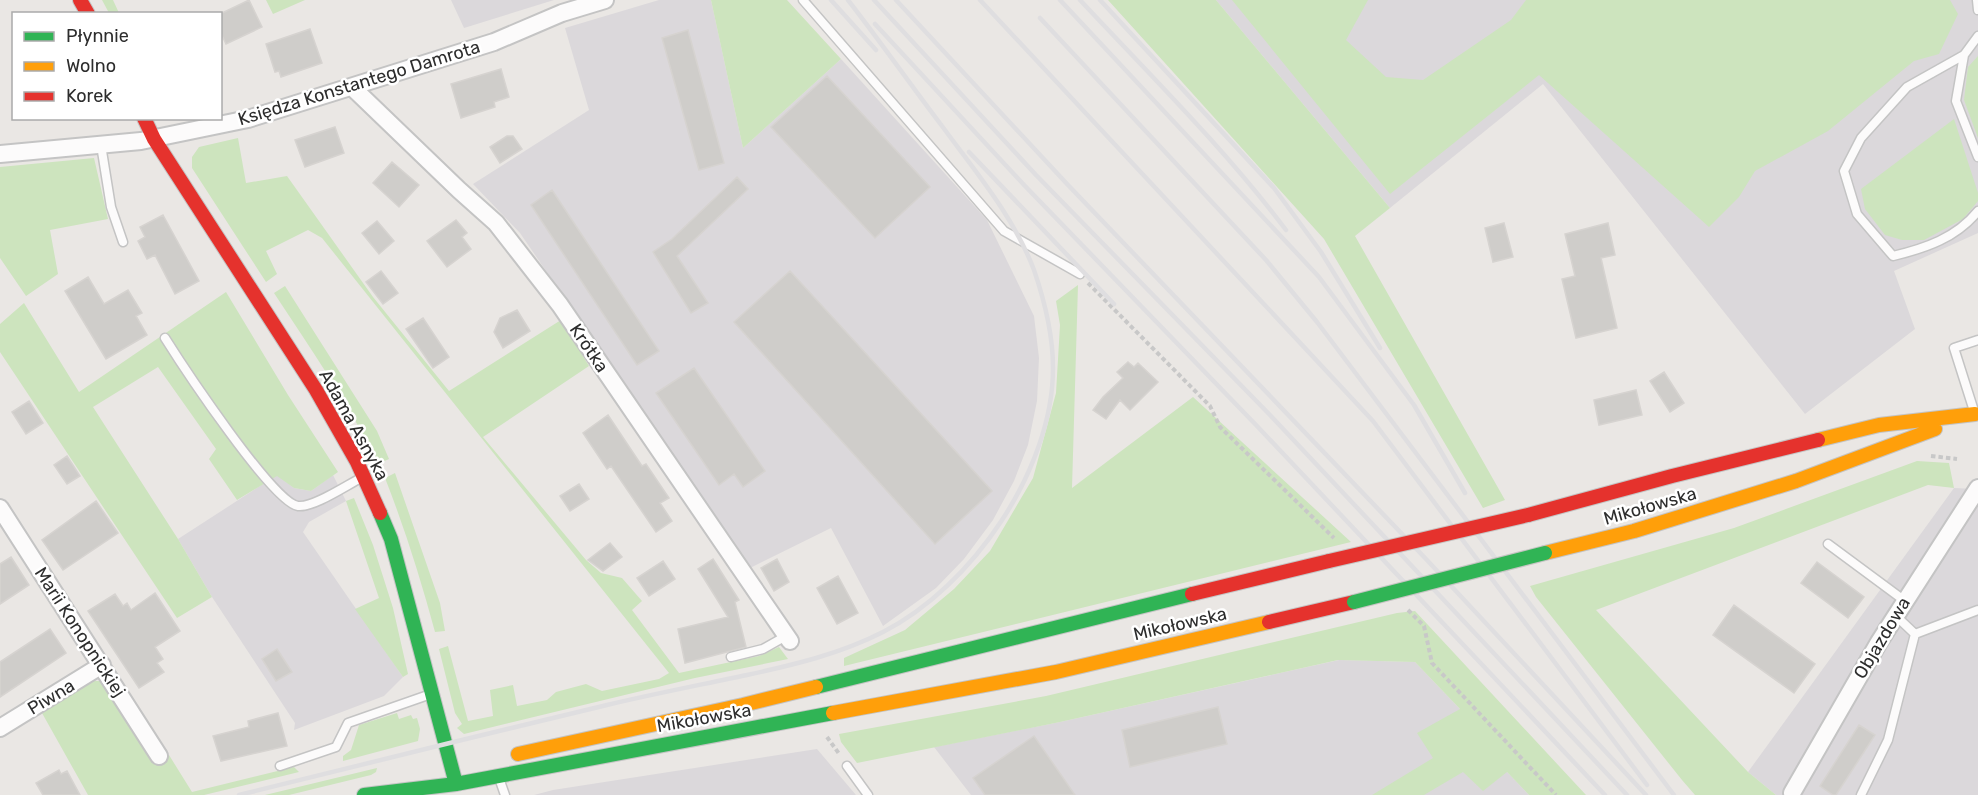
<svg xmlns="http://www.w3.org/2000/svg" width="1978" height="795" viewBox="0 0 1978 795" font-family="Rubik,sans-serif">
  <rect width="100%" height="100%" fill="#eae7e4"/>
  <path fill="#dbd8db" d="M451,0h103l-90,28z
    M659,0h52l32,148 98,-89 146,161 47,96 5,42 -2,43 -9,44 -14,36 -21,39 -29,39 -28,29 -53,38 -52,-98 -81,40 -230,-335 -47,-49 116,-74 -24,-82z
    M1216,0h762v233l-84,38 21,58 -110,85 -262,-330 -153,124z
    M277,475l17,13 17,3 22,-16 13,26 -37,21 -6,10 100,145 -19,19 -90,34 1,-7 -83,-126 -34,-58z
    M1954,488l22,1 2,5v301h-202l-28,-23z
    M1339,660l76,2 45,47 47,63 22,23h-558l-37,-48 126,-25z
    M817,749l39,46h-322l19,-5z"/>
  <path fill="#cde4be" d="M102,0h11l6,13h-10z
    M266,0h39l-32,14z
    M711,0h76l54,59 -98,89z
    M1108,0h108l174,208 -35,28 150,264 -22,8 -159,-269z
    M1232,0h136l-22,40 40,37 37,3 88,-60 15,-20h424l8,14 -19,40 -25,7 -86,70 -73,40 -16,26 -30,30 -170,-152 -149,119z
    M1978,56v82l-14,-38 4,-33z
    M1954,119l24,74v8l-15,18 -39,21h-22l-17,-5 -20,-26 -4,-20z
    M238,138l8,45 41,-7 86,121 76,94 112,-71 28,46 -106,71 103,123 15,13 21,5 20,23 -10,9 47,63 80,-17 20,-9 9,12 -93,19 -231,56 -7,-6 5,-4 -7,-11 -16,-64 9,-3 20,75 25,-5 -3,-26 23,-5 4,21 30,-6 9,-8 30,-8 16,7 57,-12 10,-6 -347,-435 -14,-8 -42,21 11,23 -11,8 -74,-114v-11l7,-10z
    M94,158l14,61 -58,11 8,44 -32,22 -26,-38v-91z
    M1078,285l-6,203 121,-91 158,145 -507,124v-8l61,-28 49,-41 36,-38 43,-73 23,-85 4,-68 -4,-24z
    M285,286l92,145 12,28 -11,5c-29,-60 -67,-115 -104,-171z
    M226,292l62,103 50,77 -27,19 -17,-3 -17,-12 -40,24 -28,-41 7,-10 -58,-82 -65,40 85,132 34,58 -35,21 -177,-266v-28l24,-21 55,89z
    M1917,461l32,2 5,25 -26,-3 -332,125 152,162 28,23h-81l-13,-15 -146,-183 -6,-11 204,-58z
    M395,473l45,130 5,28 -10,1c-14,-52 -30,-103 -50,-154z
    M354,498l19,47 20,63 15,66 -5,3 -48,-68 24,-11 -33,-97z
    M1415,611l171,184h-57l-22,-23 -24,19 -20,-19 -39,23h-52l61,-37 -16,-25 43,-24 -45,-47 -77,-2 -278,62 -203,41 -16,-21 -2,-8 207,-38 351,-83z
    M90,681h9l7,2 50,79 13,-7 23,37 102,-25 5,5 -95,23h-116l-46,-82z
    M397,713l2,6 12,-4 2,4 4,-1 3,11 -2,12 -75,20v-5l8,-6 8,-25z
    M377,768l-1,4 -5,3 -82,20h-24z"/>
  <path fill="#cfcdca" stroke="#d6d3d0" stroke-width="1.5" d="M249,0l13,27 -36,17 -6,-13v-17z
    M310,29l12,34 -41,14 -2,-6 -4,1 -9,-28z
    M688,30l36,133 -25,7 -37,-132z
    M501,69l8,28 -15,5 1,5 -34,11 -10,-34z
    M827,76l103,111 -55,51 -104,-111z
    M335,127l9,26 -39,14 -10,-27z
    M507,136h6l9,13 -22,14 -10,-16z
    M392,162l27,23 -20,22 -26,-24z
    M737,177l11,12 -71,67 31,47 -17,10 -38,-61 19,-13z
    M552,190l107,161 -22,14 -106,-160z
    M163,215l36,66 -24,13 -20,-39 -8,4 -9,-18 7,-4 -5,-10z
    M456,220l11,13 -5,4 9,12 -24,18 -20,-26z
    M377,221l17,20 -15,13 -17,-21z
    M1504,223l9,34 -20,5 -8,-34z
    M1608,223l7,32 -14,3 16,70 -41,10 -14,-59 13,-3 -10,-42z
    M381,271l17,22 -15,11 -17,-22z
    M790,271l202,220 -57,53 -201,-222z
    M88,277l16,27 24,-14 14,23 -6,3 11,19 -41,24 -41,-68z
    M517,310l13,21 -27,17 -9,-16 6,-14z
    M423,318l26,39 -16,11 -27,-39z
    M1128,362l6,5 4,-4 20,19 -28,28 -10,-10 -14,19 -13,-9 10,-13 20,-19 -6,-6z
    M694,368l71,103 -22,16 -9,-13 -15,11 -63,-92z
    M1664,372l20,31 -14,9 -20,-31z
    M1636,390l6,25 -43,10 -5,-25z
    M29,401l14,22 -17,11 -14,-22z
    M608,415l34,51 4,-2 23,34 -9,5 12,18 -16,11 -45,-66 -4,3 -24,-36z
    M67,456l13,20 -13,8 -13,-19z
    M579,484l10,15 -19,12 -10,-15z
    M96,501l22,32 -55,37 -21,-30z
    M610,543l12,14 -19,14 -15,-11z
    M11,557l18,28 -29,19v-40z
    M713,559l26,41 -4,2 11,45 -61,16 -7,-34 50,-12 -30,-48z
    M777,559l12,23 -15,9 -13,-23z
    M663,561l12,18 -26,17 -12,-18z
    M1817,562l47,35 -16,21 -47,-35z
    M838,576l20,37 -21,11 -20,-36z
    M155,593l25,38 -25,16 8,12 -6,4 7,9 -25,16 -51,-77 27,-17 8,12 4,-3 4,7z
    M1734,605l81,59 -21,29 -81,-58z
    M50,629l16,24 -66,44v-35z
    M277,649l15,23 -16,9 -14,-22z
    M1218,707l9,37 -97,23 -8,-37z
    M278,713l9,33 -66,15 -8,-25 36,-9 -1,-6z
    M1859,725l16,10 -39,60h-3l-13,-9z
    M1034,736l41,59h-90l-12,-17z
    M59,770l2,4 6,-3 13,24h-37l-7,-12z"/>
  <g fill="none" stroke-linecap="round" stroke-linejoin="round">
    <g stroke="#c4c4c4" stroke-width="11">
      <path id="lane" d="M803,0l201,231 76,43
        M1977,0l1,10
        M1978,36l-14,19 -57,32 -46,51 -17,33 13,43 36,42c33,-8 63,-18 85,-45
        M1964,55l-8,46 22,56
        M101,145l10,62 12,35
        M165,338c17,27 108,165 133,168 15,2 49,-21 63,-28
        M1974,411l-20,-63 24,-8
        M1828,544l77,57
        M1896,616l19,18
        M731,657l32,-8 23,-13
        M280,766l56,-19 12,-24 83,-29
        M847,766l21,29
        M499,778l6,17
        M1861,795l27,-55 27,-106 63,-24"/>
    </g>
    <g stroke="#c4c4c4" stroke-width="20">
      <path id="street" d="M352,87l107,103 37,33 64,82 230,336
        M0,154l141,-13 107,-22 246,-77 68,-29 43,-13
        M0,508l159,248
        M0,728l102,-63
        M1792,793l87,-151 99,-154"/>
    </g>
    <g stroke="#c4c4c4" stroke-width="16">
      <path id="fast" d="M380,513l11,26 65,245
        M816,687l376,-93
        M364,795l92,-11 377,-71"/>
    </g>
    <g stroke="#c4c4c4" stroke-width="16">
      <path id="slow" d="M1818,440l61,-15 96,-11
        M1545,553l89,-22 162,-50 139,-52
        M833,713l223,-41 213,-50
        M518,754l225,-49 73,-18"/>
    </g>
    <g stroke="#c4c4c4" stroke-width="16">
      <path id="jam" d="M80,0l8,14
        M144,118l10,21 162,251 41,72 23,51
        M1528,515l144,-39 146,-36
        M1192,594l137,-33
        M1269,622l85,-20"/>
    </g>
    <path stroke="#c8c8c8" stroke-width="4" stroke-dasharray="4.5 3" stroke-linecap="butt" d="M1088,283l122,123 10,21 114,111
      M1931,456l26,3
      M1408,610l16,16 8,37 124,132
      M827,737l13,18"/>
    <use href="#lane" stroke="#fcfbfb" stroke-width="8"/>
    <use href="#street" stroke="#fcfbfb" stroke-width="16"/>
    <use href="#fast" stroke="#30b455" stroke-width="14"/>
    <use href="#slow" stroke="#ff9f0a" stroke-width="14"/>
    <use href="#jam" stroke="#e5322d" stroke-width="14"/>
    <path stroke="#dfdee0" stroke-width="4.5" d="M831,0l45,50
      M874,0l162,175 234,240 357,380
      M896,0l172,185 358,374 220,236
      M980,0l393,421 274,364
      M1060,0l259,277 95,128 51,88
      M1080,0c70,75 144,148 206,230
      M1100,0l174,188 47,64 59,96
      M1040,18l226,242 51,62 357,473
      M875,24l150,162 232,240 348,369
      M969,152l145,152
      M239,795c123,-30 245,-61 368,-90 46,-11 93,-20 140,-30 46,-10 93,-21 136,-43 89,-45 170,-163 170,-264 0,-34 -8,-66 -19,-98 -20,-53 -59,-99 -92,-144 -32,-42 -62,-85 -94,-126"/>
    <g stroke="#c6c4c3" stroke-width="16" stroke-linecap="butt">
      <path id="fast-bridge" d="M1354,602l191,-49"/>
    </g>
    <g stroke="#c6c4c3" stroke-width="16" stroke-linecap="butt">
      <path id="jam-bridge" d="M1329,561l199,-46"/>
    </g>
    <use href="#fast-bridge" stroke="#30b455" stroke-width="14"/>
    <use href="#jam-bridge" stroke="#e5322d" stroke-width="14"/>
  </g>
  <g text-anchor="middle" dominant-baseline="central" stroke-width="5" stroke-linejoin="round" paint-order="stroke">
    <g font-size="18" fill="#2d2d2d" stroke="#fff">
      <text transform="translate(359 83) rotate(-17)">Księdza Konstantego Damrota</text>
      <text transform="translate(589 348) rotate(56)">Krótka</text>
      <text transform="translate(354 425) rotate(61)">Adama Asnyka</text>
      <text transform="translate(1650 506) rotate(-16)">Mikołowska</text>
      <text transform="translate(1180 624) rotate(-13)">Mikołowska</text>
      <text transform="translate(80 632) rotate(57)">Marii Konopnickiej</text>
      <text transform="translate(1882 638) rotate(-59)">Objazdowa</text>
      <text transform="translate(51 697) rotate(-31)">Piwna</text>
      <text transform="translate(704 718) rotate(-10)">Mikołowska</text>
    </g>
  </g>
  <rect x="12" y="12" width="210" height="108" fill="#ffffff" stroke="#ababab" stroke-width="1.5"/>
  <rect x="24" y="32" width="30" height="9" fill="#30b455" stroke="#ababab" stroke-width="1.5"/>
  <text x="66" y="42" font-size="18" fill="#2d2d2d">Płynnie</text>
  <rect x="24" y="62" width="30" height="9" fill="#ff9f0a" stroke="#ababab" stroke-width="1.5"/>
  <text x="66" y="72" font-size="18" fill="#2d2d2d">Wolno</text>
  <rect x="24" y="92" width="30" height="9" fill="#e5322d" stroke="#ababab" stroke-width="1.5"/>
  <text x="66" y="102" font-size="18" fill="#2d2d2d">Korek</text>
</svg>
